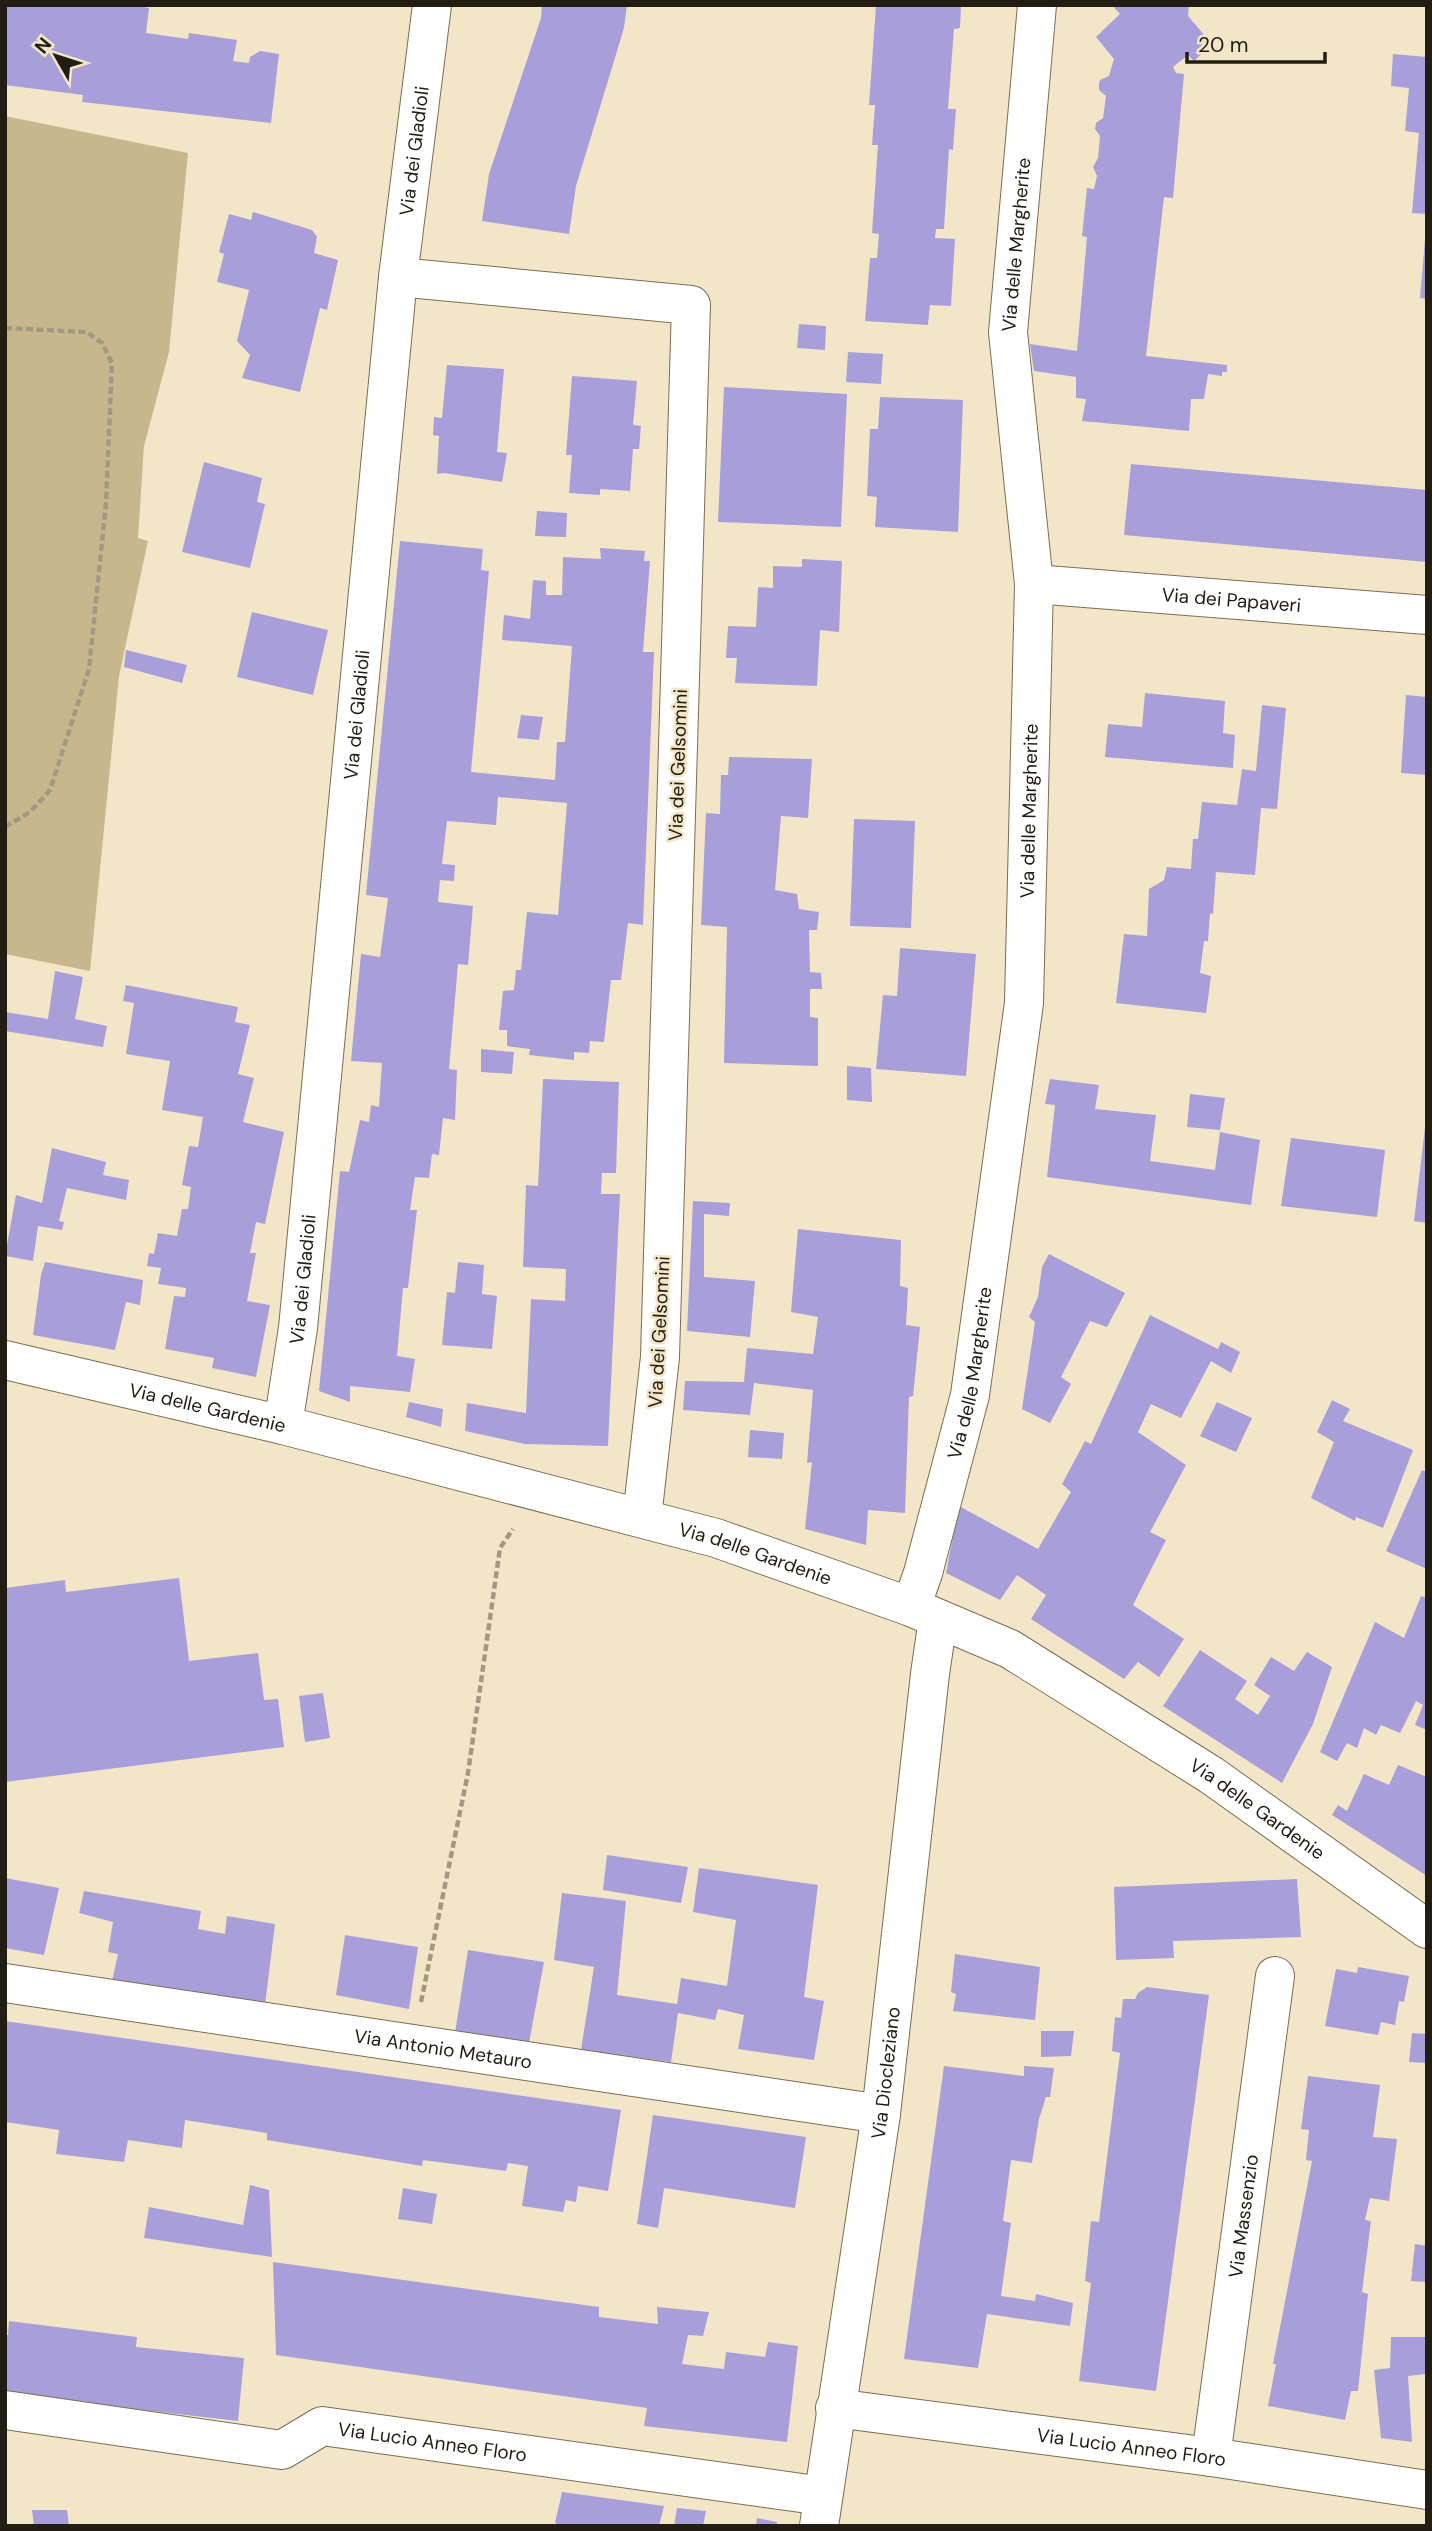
<svg xmlns="http://www.w3.org/2000/svg" width="1432" height="2531" viewBox="0 0 1432 2531" font-family="'DM Sans',sans-serif">
  <rect width="100%" height="100%" fill="#f3e6c8"/>
  <path fill="#c8b78d" d="M5,116l183,37 -19,199 -25,94 -6,92 10,3 -29,135 -29,295 -85,-17z"/>
  <path fill="#a89fda" d="M5,5h128l16,3 -3,25 42,6 1,-6 48,7 -4,21 16,2 1,-6 10,-6 19,3 -8,69 -189,-21 1,-7 -78,-10z
    M542,5h85l-3,23 -48,158 -7,48 -87,-13 7,-47 52,-156z
    M876,5h85l-1,23 -6,1 -6,80h8l-3,41 -4,-1 -5,80h-8l-1,9 20,1 -4,67 -21,-1 -2,20 -63,-4 5,-63h7l2,-24 -7,-1 6,-88h-6l3,-40h-6z
    M1112,5h77l-1,11 24,28 -18,17 -6,-6 -15,12 3,6 8,1 -11,124 -9,-1 -18,159 81,9v7h-5v4l-14,-2 -4,25h-13l-2,32 -107,-10 4,-22 -10,-1v-21l-42,-6 -4,-27 47,7 10,-114 -5,-1 5,-48 7,1 3,-13 -4,-9 5,-9 2,-22 -5,-7 1,-6 7,-5 3,-22 -7,-6v-6l1,-4 9,-4 5,-17 -18,-22 24,-23z
    M1393,54l34,3v157l-15,-1 7,-80 -14,-2 4,-43 -18,-2z
    M253,212l59,18 5,7 -3,16 24,7 -11,50 -7,-2 -20,84 -58,-14 8,-23 -13,-14 12,-51 -32,-8 7,-28 -5,-2 10,-38 22,6z
    M1425,239h2v60l-7,-1z
    M799,324l27,2 -1,24 -28,-2z
    M848,352l35,2 -2,30 -35,-2z
    M447,365l57,4 -7,83 10,1 -5,29 -58,-9 -7,1 2,-38 -6,-1 1,-18 8,1z
    M572,376l65,5 -4,44 8,1 -2,23h-6l-3,42 -30,-2v6l-31,-2 3,-38h-6z
    M724,387l123,7 -6,133 -123,-5z
    M880,397l83,3 -5,132 -83,-5 2,-30 -10,-1 3,-67h8z
    M204,462l58,16 -5,24 8,2 -15,64 -68,-16z
    M1131,464l296,26v72l-303,-27z
    M537,511l30,2 -1,24 -31,-1z
    M400,541l83,8 -2,21 8,1 -18,201 84,8 2,-38h8l7,-96 -70,-6 2,-25 26,4 3,-39 13,1v14h16l1,-38 38,2 -1,-11 45,3 -1,10h6l-7,91h11l-11,273 -15,-2 -7,57h-10l-7,62 -14,-1 -1,12 -15,-1v8l-45,-5 1,-6 -23,-3v-16h-8l4,-39 11,-1 2,-20h5l6,-58 31,3 9,-112 -69,-6 -2,28 -49,-4 -5,43 13,1 -1,16 -14,-1 -2,22 35,4 -5,59 -10,-1 -9,105 8,1 -2,50 -12,-2 -4,37 -7,-1 -3,24 -14,-1 -5,33h7l-9,78h-5l-6,68 18,3 -5,33 -60,-6v16l-31,-11 21,-220 9,1 11,-52 9,2 2,-17 8,2 3,-44 -31,-2 10,-107 19,3 8,-59 -22,-3z
    M802,559l40,2 -3,71 -19,-2 -3,56 -82,-3 2,-25h-11l2,-32 28,1 2,-40 15,1v-22l29,1z
    M252,612l76,18 -15,65 -76,-18z
    M126,650l61,15 -5,18 -58,-16z
    M1145,693l80,8 -2,32 12,2 -2,33 -128,-11 3,-33 34,3z
    M1406,695l21,2v78l-26,-2z
    M1262,705l24,3 -9,101 -16,-1 -6,67 -39,-3 -3,42 -3,-1 -2,28h-4l-4,32 11,3 -5,37 -90,-10 8,-69 23,2 2,-47 15,-9 3,-13 24,2 2,-30h5l4,-37 35,3 5,-36 14,2z
    M521,715l22,2 -4,23 -22,-2z
    M729,757l83,2 -4,59 -27,-2 -6,74 22,4 2,15 20,3 -2,18h-8l1,42 11,1 1,16h-12v28l8,1v48l-94,-3 3,-136 -26,-2 5,-112 14,1 1,-39h7z
    M854,819l61,2 -4,107 -61,-2z
    M900,948l76,6 -10,122 -90,-7 7,-74 14,1z
    M55,971l28,6 -8,42 32,7 -4,21 -98,-16v-19l43,7z
    M126,985l112,22 -3,15 15,3 -12,49 16,4 -11,44 41,10 -19,92 -9,-2 -6,31h6l-9,48 23,4 -14,72 -44,-9 2,-10 -49,-9 9,-53 11,1 1,-9 -28,-4 3,-16 -14,-2 2,-13 5,1 4,-21 19,3 5,-27h6l3,-22 -9,-2 7,-39 9,1 5,-30 -41,-7 8,-49 -44,-7 8,-51 -11,-2z
    M481,1049l33,3 -2,22 -31,-2z
    M847,1066l24,2 1,34 -25,-2z
    M543,1079l76,3 -3,91h-14l-1,21h19l-12,252 -83,-2 -60,-13 2,-28 59,10 5,-114 34,2 1,-32 -43,-2 3,-82 12,1z
    M1050,1079l49,6 -4,24 61,6 -6,46 65,9 5,-38 40,8 -9,65 -204,-28 8,-72 -10,-1z
    M1190,1094l35,4 -5,32 -33,-3z
    M1425,1127h2v96l-13,-2z
    M1291,1138l94,12 -8,67 -96,-11z
    M52,1148l54,14 -3,13 26,5 -3,20 -59,-12 -8,33 5,1 -2,8 -24,-4 -5,35 -28,-5 11,-61 26,8z
    M693,1201l37,2 -1,13 -25,-2v63l51,4 -5,56 -63,-6z
    M798,1229l103,11 -1,46 8,2 -2,37 14,2 -7,69 -4,1 -4,116 -37,-3 -2,35 -61,-16 7,-67 -5,1 6,-73 -59,-7 -4,32 -67,-5 2,-29 59,1 3,-34 66,6 5,-37 -27,-5z
    M1049,1254l76,39 -18,34 -17,-6 -29,56 10,7 -21,39 -28,-14 13,-87 -6,-5 9,-20 4,-30z
    M45,1262l98,18 -3,25 -14,-3 -11,48 -82,-15 8,-60z
    M458,1262l26,3 -2,29 15,2 -5,53 -50,-4 5,-53 8,1z
    M1150,1315l68,34 3,-7 19,10 -9,21 -20,-12 -30,57 -30,-14 -13,28 48,33 -36,67 16,8 -33,65 51,34 -25,38 -21,-15 -14,17 -93,-60 15,-24 -29,-20 -17,25 -54,-27 13,-67 79,43 33,-57 -9,-8 23,-43 6,3z
    M1332,1400l18,9 -7,12 70,29 -30,78 -27,-11 -1,4 -44,-23 23,-56 -17,-10z
    M409,1402l34,7 -2,18 -35,-10z
    M1217,1402l35,16 -16,34 -36,-16z
    M750,1430l34,3 -2,26 -34,-2z
    M1422,1470l5,2v97l-41,-18z
    M179,1578l10,83 69,-8 6,47 14,-1 6,48 -279,35v-194l60,-8 1,12z
    M1421,1596l6,2v132l-12,-5 8,-20 -7,-4 -16,32 -19,-8 -5,10 -12,-7 -7,20 -10,-5 -10,18 -17,-9 55,-130 29,16z
    M1200,1650l47,31 -12,18 23,16 12,-19 -16,-11 17,-28 23,14 13,-19 25,15 -19,57 -31,59 -119,-77z
    M323,1693l7,45 -25,4 -6,-46z
    M1398,1765l29,12v99l-95,-61 6,-10 9,6 17,-37 25,11z
    M607,1855l81,12 -7,36 -78,-13z
    M699,1868l119,17 -14,112 20,4 -10,59 -76,-11 6,-34 -26,-6 -3,11 -37,-7 -7,49 -90,-12 13,-83 -40,-7 8,-67 64,8 -9,94 60,9 4,-26 46,8 9,-66 -43,-8z
    M5,1878l54,10 -15,67 -39,-7z
    M1297,1879l4,58 -128,4 1,17 -58,2 -2,-73z
    M84,1891l117,20 -3,18 27,5 2,-18 48,8 -10,81 -153,-24 6,-27 -10,-2 5,-30 -34,-9z
    M345,1935l73,12 -9,62 -73,-14z
    M468,1950l76,12 -15,81 -74,-10z
    M955,1954l85,13 -5,53 -82,-9 3,-17 -5,-2z
    M1358,1967l51,9 -5,26 -5,-1 -4,24 -14,-3 -3,13 -53,-9 11,-57 21,4z
    M1147,1987l62,8 -53,396 -77,-10 12,-98 -6,-2 6,-60 8,1 21,-169 -8,-2 3,-34 6,1 2,-19h12l3,-6z
    M5,2021l616,89 -13,81 -30,-5 -2,16 -10,-2 -3,12 -41,-6 6,-40 -20,-3 -2,8 -83,-11 -1,6 -155,-26v-7l-82,-13 -3,28 -54,-8 -4,22 -68,-8 3,-24 -54,-8z
    M1041,2031h33l-3,25 -30,1z
    M1412,2033l15,1v29l-18,-1z
    M944,2066l80,10v-10l30,2 -4,29h-4l-7,22 -7,44 -21,-3 -8,61 8,2 -10,73 34,5 1,-7 37,9 -3,23 -83,-12 -9,54 -74,-9z
    M1308,2076l72,9 -7,52 24,2 -8,62 -19,-3 -5,22 6,1 -9,71 6,2 -10,97h-7l-6,29 -77,-14 8,-42h-3l39,-203 -6,-1 3,-30 -8,-1z
    M653,2115l153,22 -11,71 -131,-20 -6,40 -21,-4z
    M250,2185l19,5 3,67 -128,-19 5,-31 94,18z
    M403,2188l34,6 -5,30 -34,-5z
    M1415,2244l12,2v36l-16,-1z
    M273,2262l326,45v10l59,7 -1,-17 52,5 -6,24 -15,-1 -6,29 42,5 2,-17 39,5 3,-15 30,4 -11,96 -143,-16 3,-18 -371,-53z
    M9,2321l128,16 -1,10 108,11 -6,63 -233,-27v-59h3z
    M1391,2337h36v37l-19,2 4,66 -31,-4 -7,-68 16,-2z
    M562,2492l102,14 -5,20h-96l-8,-3z
    M677,2508l29,3 -3,15h-29z
    M32,2510h35l2,16h-35z
    M757,2518l20,4 -1,4h-20z"/>
  <g fill="none" stroke-linecap="round" stroke-linejoin="round">
    <g stroke="#796e53" stroke-width="40">
      <g id="minor">
        <path d="M398,277l293,28 -31,1052 -18,161"/>
        <path id="s1" d="M1034,584l393,31"/>
        <path id="s2" d="M5,1360l278,65 433,113 195,69 99,42 201,126 216,154"/>
        <path id="s3" d="M283,1425l15,-97 100,-1051 34,-272"/>
        <path id="s4" d="M911,1607l12,-34 47,-178 54,-392 10,-419 -26,-252 29,-327"/>
        <path id="s5" d="M5,1983l876,131"/>
        <path id="s6" d="M835,2408l376,49 216,33"/>
        <path id="s7" d="M5,2410l277,40 40,-24 501,70"/>
        <path id="s8" d="M1211,2457l64,-481"/>
        <path id="s9" d="M819,2526l62,-412 49,-440 8,-55"/>
      </g>
    </g>
    <path stroke="#a39982" stroke-width="4.5" stroke-dasharray="7 3.5" stroke-linecap="butt" d="M5,328l82,4 15,11 10,20 -6,140 -17,166 -39,121 -20,22 -25,15
      M421,2002l47,-229 32,-225 13,-19"/>
    <use href="#minor" stroke="#fff" stroke-width="38"/>
  </g>
  <g text-anchor="middle" dominant-baseline="central" stroke-width="5" stroke-linejoin="round" paint-order="stroke">
    <g font-size="19" fill="#211d12" stroke="#f3e6c8">
      <text stroke="none"><textPath href="#s3" startOffset="1281">Via dei Gladioli</textPath></text>
      <text stroke="none"><textPath href="#s4" startOffset="1376">Via delle Margherite</textPath></text>
      <text stroke="none"><textPath href="#s1" startOffset="198">Via dei Papaveri</textPath></text>
      <text stroke="none"><textPath href="#s3" startOffset="714">Via dei Gladioli</textPath></text>
      <text transform="translate(678 765) rotate(-88)">Via dei Gelsomini</text>
      <text stroke="none"><textPath href="#s4" startOffset="808">Via delle Margherite</textPath></text>
      <text stroke="none"><textPath href="#s3" startOffset="147">Via dei Gladioli</textPath></text>
      <text transform="translate(659 1332) rotate(-87)">Via dei Gelsomini</text>
      <text stroke="none"><textPath href="#s4" startOffset="242">Via delle Margherite</textPath></text>
      <text stroke="none"><textPath href="#s2" startOffset="208">Via delle Gardenie</textPath></text>
      <text stroke="none"><textPath href="#s2" startOffset="775">Via delle Gardenie</textPath></text>
      <text stroke="none"><textPath href="#s2" startOffset="1342">Via delle Gardenie</textPath></text>
      <text stroke="none"><textPath href="#s5" startOffset="443">Via Antonio Metauro</textPath></text>
      <text stroke="none"><textPath href="#s9" startOffset="458">Via Diocleziano</textPath></text>
      <text stroke="none"><textPath href="#s8" startOffset="243">Via Massenzio</textPath></text>
      <text stroke="none"><textPath href="#s7" startOffset="438">Via Lucio Anneo Floro</textPath></text>
      <text stroke="none"><textPath href="#s6" startOffset="299">Via Lucio Anneo Floro</textPath></text>
    </g>
  </g>
  <rect width="1432" height="2531" fill="none" stroke="#211d12" stroke-width="14"/>
  <g transform="translate(56 56) rotate(309)" stroke="#f3e6c8" stroke-width="5" paint-order="stroke">
  <path d="M0-5L12 26L0 18L-12 26Z" fill="#211d12"/>
  <text y="-10" font-size="19" font-weight="bold" text-anchor="middle" fill="#211d12">N</text>
  </g>
  <path d="M1187 52v10h138v-10" fill="none" stroke="#211d12" stroke-width="3.5"/>
  <text x="1198" y="52" font-size="21" fill="#211d12" stroke="#f3e6c8" stroke-width="5" paint-order="stroke">20 m</text>
</svg>
